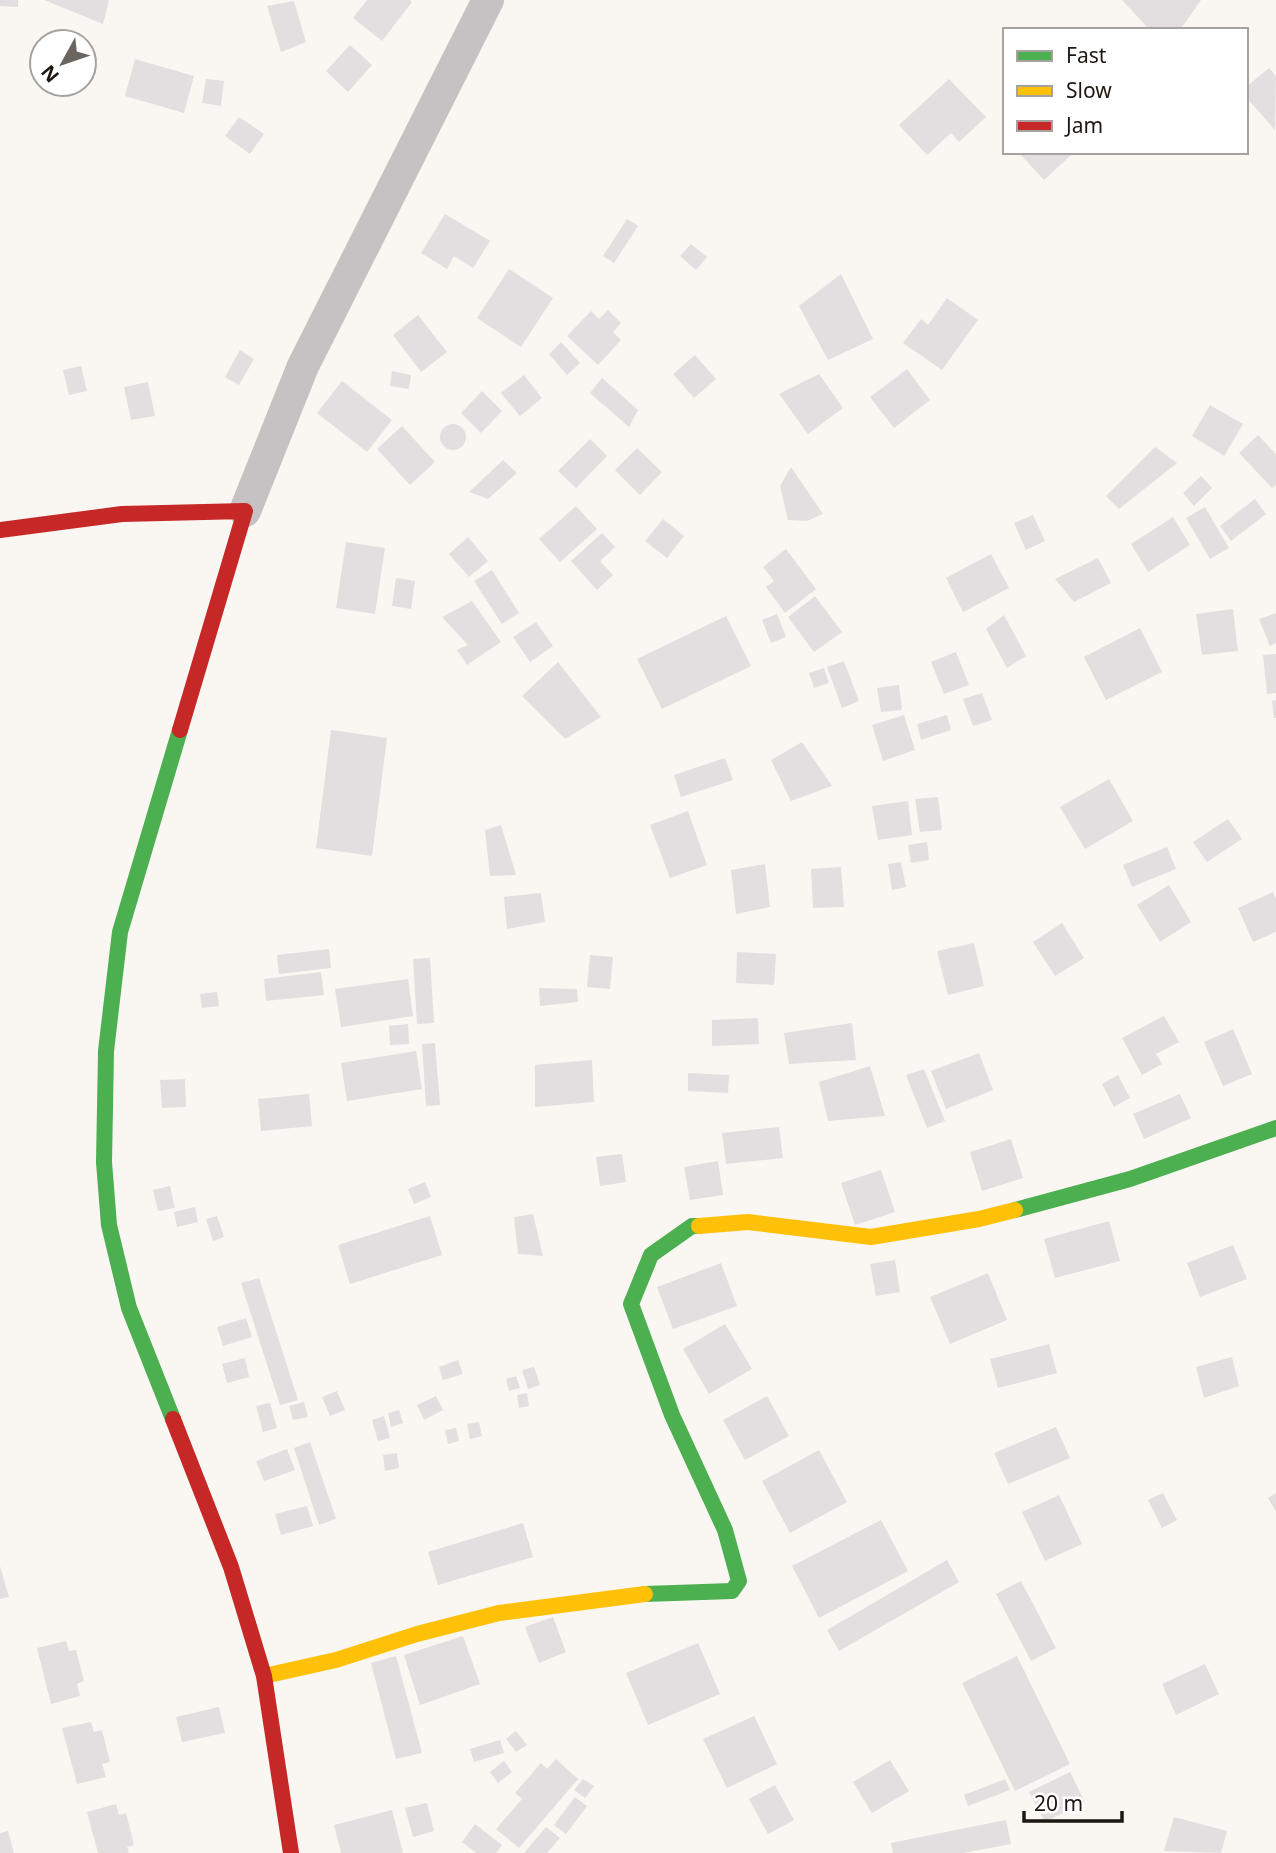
<svg xmlns="http://www.w3.org/2000/svg" width="1276" height="1853" viewBox="0 0 1276 1853" font-family="'Noto Sans',sans-serif">
  <rect width="100%" height="100%" fill="#faf6f2"/>
  <path fill="#e3dfe0" d="M0,0h18v7l-18,-1z
    M44,0h65l-6,24z
    M367,0h43l2,2 -30,39 -29,-23z
    M1122,0h79l-21,30h-30z
    M294,1l12,41 -25,10 -14,-46z
    M350,45l22,20 -24,27 -22,-21z
    M135,59l59,17 -10,37 -59,-17z
    M1269,68l7,8 -1,54 -29,-33v-10z
    M206,79l18,2 -3,25 -19,-3z
    M949,79l37,38 -27,25 -8,-9 -24,22 -28,-30z
    M239,117l25,17 -14,20 -25,-18z
    M1018,152h50l3,3 -27,25z
    M445,214l45,27 -17,27 -19,-12 -7,13 -26,-16z
    M627,219l11,7 -24,37 -11,-7z
    M691,244l16,13 -11,13 -16,-14z
    M509,269l44,29 -32,49 -44,-29z
    M841,274l32,65 -45,21 -29,-54z
    M947,298l31,22 -36,50 -39,-27 18,-24 7,6z
    M608,310l13,13 -8,9 8,8 -23,25 -31,-29 24,-25 8,8z
    M418,315l29,37 -26,20 -28,-37z
    M561,342l19,21 -13,12 -18,-21z
    M240,350l14,9 -15,26 -14,-8z
    M695,355l21,24 -22,19 -21,-24z
    M81,366l6,25 -18,4 -6,-25z
    M907,369l23,31 -36,28 -24,-31z
    M392,371l19,4 -2,14 -19,-3z
    M819,374l24,34 -35,26 -29,-40z
    M524,375l18,23 -22,18 -19,-23z
    M602,378l36,32 -9,17 -39,-34z
    M342,381l50,39 -25,32 -50,-39z
    M148,382l7,34 -24,4 -7,-33z
    M482,391l20,20 -21,22 -20,-20z
    M1210,405l33,19 -19,32 -32,-20z
    M440 437a13 13 0 1 1 26 0a13 13 0 1 1-26 0Z
    M402,426l33,36 -25,23 -33,-36z
    M1258,435l18,19v31l-4,3 -33,-35z
    M590,439l17,17 -31,32 -18,-17z
    M1155,447l22,16 -58,46 -13,-13z
    M637,448l25,24 -22,23 -25,-25z
    M503,460l14,13 -29,26 -19,-7z
    M791,467l32,47 -16,7 -19,-1 -8,-34z
    M1201,476l11,12 -18,18 -11,-13z
    M1255,499l11,15 -35,27 -11,-15z
    M576,506l21,23 -37,33 -21,-23z
    M1205,507l24,41 -19,11 -24,-41z
    M1033,515l12,26 -19,9 -12,-27z
    M1173,517l17,28 -42,27 -17,-28z
    M663,519l21,17 -17,22 -22,-17z
    M602,533l13,14 -15,14 13,14 -16,15 -26,-29z
    M468,537l20,24 -19,16 -20,-23z
    M346,542l39,6 -10,66 -39,-6z
    M786,549l30,40 -31,24 -19,-26 8,-6 -11,-14z
    M991,554l18,34 -46,24 -17,-34z
    M1098,558l13,25 -37,19 -19,-23z
    M492,570l27,43 -17,11 -28,-43z
    M396,578l19,3 -4,28 -19,-3z
    M815,596l27,36 -28,20 -26,-35z
    M472,601l29,41 -34,23 -10,-15 11,-5 -26,-28z
    M1233,609l5,42 -36,4 -6,-41z
    M1276,613v30l-6,3 -11,-27z
    M777,614l9,23 -15,6 -9,-23z
    M1004,615l22,41 -19,12 -21,-39z
    M726,616l25,50 -89,43 -25,-50z
    M536,622l17,24 -23,16 -17,-25z
    M1140,628l22,44 -56,28 -22,-43z
    M956,652l13,33 -25,9 -13,-32z
    M1276,654v39l-9,1 -4,-39z
    M844,661l15,40 -17,7 -15,-41z
    M558,662l43,55 -36,22 -43,-43z
    M824,668l5,15 -15,5 -5,-15z
    M899,685l3,25 -21,2 -4,-24z
    M982,693l10,27 -19,6 -10,-27z
    M1276,700v18h-2l-2,-17z
    M904,715l11,35 -32,11 -11,-36z
    M947,715l4,15 -30,10 -4,-16z
    M331,730l56,8 -15,118 -56,-8z
    M802,742l30,44 -41,15 -20,-41z
    M725,758l8,22 -52,17 -7,-22z
    M1109,779l24,42 -48,28 -25,-42z
    M938,797l4,33 -22,2 -5,-33z
    M908,801l4,34 -34,5 -6,-34z
    M688,811l19,54 -37,13 -20,-53z
    M1228,819l14,20 -35,23 -14,-20z
    M501,825l15,50 -26,1 -5,-46z
    M927,842l2,18 -18,3 -3,-18z
    M1167,847l9,22 -44,18 -9,-22z
    M901,862l5,25 -14,3 -4,-26z
    M765,864l5,43 -34,7 -5,-44z
    M841,867l3,40 -31,1 -2,-39z
    M1169,885l22,37 -31,20 -23,-37z
    M1273,892l3,7v33l-23,10 -15,-34z
    M541,893l4,29 -38,7 -3,-32z
    M1062,923l22,35 -29,18 -22,-34z
    M974,943l10,43 -36,9 -11,-44z
    M329,949l2,19 -52,6 -2,-19z
    M737,952l39,2 -2,31 -38,-2z
    M590,955l23,2 -3,32 -23,-2z
    M430,958l4,65 -17,1 -4,-65z
    M321,972l3,23 -58,6 -2,-22z
    M408,979l5,37 -72,11 -6,-38z
    M539,988l38,1 1,13 -38,4z
    M217,992l2,14 -17,2 -2,-14z
    M1164,1016l15,26 -23,12 6,10 -20,11 -20,-37z
    M758,1018l1,26 -47,2v-26z
    M852,1023l4,37 -67,4 -5,-31z
    M408,1024l1,20 -19,1 -1,-19z
    M1233,1029l19,45 -29,12 -19,-44z
    M435,1043l5,62 -14,1 -4,-62z
    M416,1051l6,38 -75,12 -6,-38z
    M979,1053l14,37 -47,19 -15,-38z
    M592,1060l2,42 -59,5v-42z
    M870,1066l15,50 -57,5 -9,-39z
    M924,1069l21,52 -18,7 -21,-53z
    M688,1073l41,2 -1,18 -40,-2z
    M1118,1075l12,23 -16,9 -12,-23z
    M185,1079l1,28 -24,1 -2,-28z
    M309,1094l3,32 -51,5 -3,-32z
    M1180,1094l11,24 -47,21 -11,-25z
    M779,1127l4,31 -57,6 -4,-31z
    M1011,1139l12,39 -41,13 -12,-39z
    M622,1154l4,28 -26,4 -4,-29z
    M718,1161l5,34 -33,5 -6,-33z
    M881,1170l14,42 -40,13 -14,-42z
    M425,1182l6,15 -17,7 -6,-15z
    M170,1186l5,22 -17,3 -5,-21z
    M195,1207l3,15 -21,5 -3,-15z
    M533,1214l10,42 -25,-2 -4,-37z
    M217,1216l7,21 -11,4 -7,-22z
    M430,1216l12,39 -92,29 -12,-39z
    M1109,1221l11,40 -65,17 -11,-39z
    M1233,1245l14,34 -47,18 -13,-34z
    M895,1260l5,32 -24,4 -6,-32z
    M721,1263l16,43 -64,23 -16,-42z
    M988,1273l19,47 -57,24 -20,-47z
    M259,1278l39,122 -18,5 -39,-122z
    M246,1318l6,19 -29,9 -6,-19z
    M725,1324l27,45 -43,25 -26,-45z
    M1049,1344l8,29 -59,15 -8,-29z
    M1232,1357l7,29 -35,12 -8,-31z
    M245,1358l4,19 -22,6 -5,-19z
    M458,1360l5,14 -20,6 -4,-13z
    M534,1367l6,18 -12,4 -6,-19z
    M516,1376l4,12 -11,3 -3,-12z
    M337,1391l8,19 -15,6 -8,-19z
    M527,1393l2,13 -10,2 -2,-13z
    M436,1396l7,14 -19,10 -7,-15z
    M767,1396l22,40 -44,24 -22,-40z
    M304,1402l4,15 -15,3 -4,-14z
    M270,1403l7,25 -14,4 -7,-26z
    M399,1410l4,13 -12,4 -3,-14z
    M384,1416l6,22 -12,3 -6,-21z
    M479,1422l3,14 -12,3 -3,-15z
    M1056,1427l14,31 -62,26 -14,-31z
    M456,1428l3,13 -11,3 -3,-14z
    M310,1442l26,77 -17,6 -25,-77z
    M287,1449l8,21 -31,11 -8,-20z
    M819,1450l28,52 -57,31 -28,-52z
    M397,1453l2,15 -14,3 -2,-16z
    M1163,1493l14,27 -15,8 -14,-28z
    M1276,1493v19l-8,-14z
    M1059,1495l23,49 -37,17 -23,-49z
    M307,1506l6,20 -32,9 -6,-21z
    M881,1520l27,51 -89,47 -27,-52z
    M523,1523l10,34 -95,28 -10,-33z
    M947,1560l12,22 -120,69 -12,-21z
    M0,1566l9,31 -9,2z
    M1021,1581l35,67 -25,13 -35,-67z
    M553,1617l13,35 -27,11 -14,-36z
    M463,1636l17,48 -60,21 -16,-50z
    M66,1641l3,10 7,-1 8,31 -7,3 3,12 -29,8 -14,-56z
    M698,1643l22,51 -72,31 -22,-52z
    M396,1656l26,97 -26,6 -25,-96z
    M1017,1656l53,108 -55,27 -53,-108z
    M1205,1664l14,30 -43,21 -14,-31z
    M219,1707l6,26 -43,9 -6,-25z
    M754,1716l23,48 -50,24 -24,-49z
    M91,1722l3,10 8,-2 8,32 -8,2 4,13 -29,7 -15,-56z
    M516,1731l11,14 -11,7 -10,-13z
    M500,1740l4,13 -30,9 -4,-13z
    M556,1759l22,20 -59,69 -23,-19 26,-30 -7,-6 26,-30 6,6z
    M890,1760l19,31 -37,22 -19,-31z
    M504,1761l8,11 -14,11 -8,-11z
    M1070,1772l15,30 -40,20 -16,-30z
    M583,1779l11,7 -9,12 -11,-8z
    M1005,1779l5,11 -42,16 -4,-11z
    M775,1785l19,35 -26,14 -19,-35z
    M575,1797l12,9 -21,28 -12,-9z
    M427,1803l7,28 -21,6 -8,-29z
    M116,1804l3,11 7,-2 8,32 -7,2 2,6h-31l-11,-41z
    M392,1810l11,43h-62l-7,-28z
    M1174,1817l53,14 -6,22 -57,-2z
    M1006,1820l5,24 -48,9h-70l-2,-10z
    M475,1824l27,21 -6,8h-20l-14,-11z
    M546,1827l14,11 -13,15h-23z
    M8,1831l6,22h-14v-20z"/>
  <g fill="none" stroke-linecap="round" stroke-linejoin="round">
    <path stroke="#c6c1c2" stroke-width="32" d="M245,511l58,-145 185,-366"/>
    <path stroke="#4caf50" stroke-width="16" d="M1015,1210l115,-31 146,-51
      M173,1419l-44,-111 -20,-83 -5,-63 2,-111 14,-119 60,-202
      M645,1594l87,-3 7,-10 -14,-51 -53,-115 -41,-111 20,-49 41,-29h7"/>
    <path stroke="#ffc107" stroke-width="16" d="M699,1226l49,-4 123,15 108,-18 36,-9
      M264,1676l72,-16 81,-26 82,-21 146,-19"/>
    <path stroke="#c62828" stroke-width="16" d="M0,530l122,-16 123,-3 -65,219
      M173,1419l58,148 33,109 27,177"/>
  </g>
  <rect x="1003" y="28" width="245" height="126" fill="#ffffff" stroke="#a5a2a0" stroke-width="2"/>
  <rect x="1017" y="51" width="35" height="10" fill="#4caf50" stroke="#a5a2a0" stroke-width="2"/>
  <text x="1066" y="63" font-size="21" fill="#1e1711">Fast</text>
  <rect x="1017" y="86" width="35" height="10" fill="#ffc107" stroke="#a5a2a0" stroke-width="2"/>
  <text x="1066" y="98" font-size="21" fill="#1e1711">Slow</text>
  <rect x="1017" y="121" width="35" height="10" fill="#c62828" stroke="#a5a2a0" stroke-width="2"/>
  <text x="1066" y="133" font-size="21" fill="#1e1711">Jam</text>
  <g transform="translate(63 63) rotate(230)"><circle r="33" fill="#ffffff" stroke="#a5a2a0" stroke-width="2"/>
  <path d="M0-5L12 26L0 18L-12 26Z" fill="#6b6560"/>
  <text y="-10" font-size="19" font-weight="bold" text-anchor="middle" fill="#1e1711">N</text>
  </g>
  <path d="M1024 1811v10h98v-10" fill="none" stroke="#1e1711" stroke-width="3.5"/>
  <text x="1034" y="1811" font-size="21" fill="#1e1711" stroke="#ffffff" stroke-width="5" paint-order="stroke">20 m</text>
</svg>
